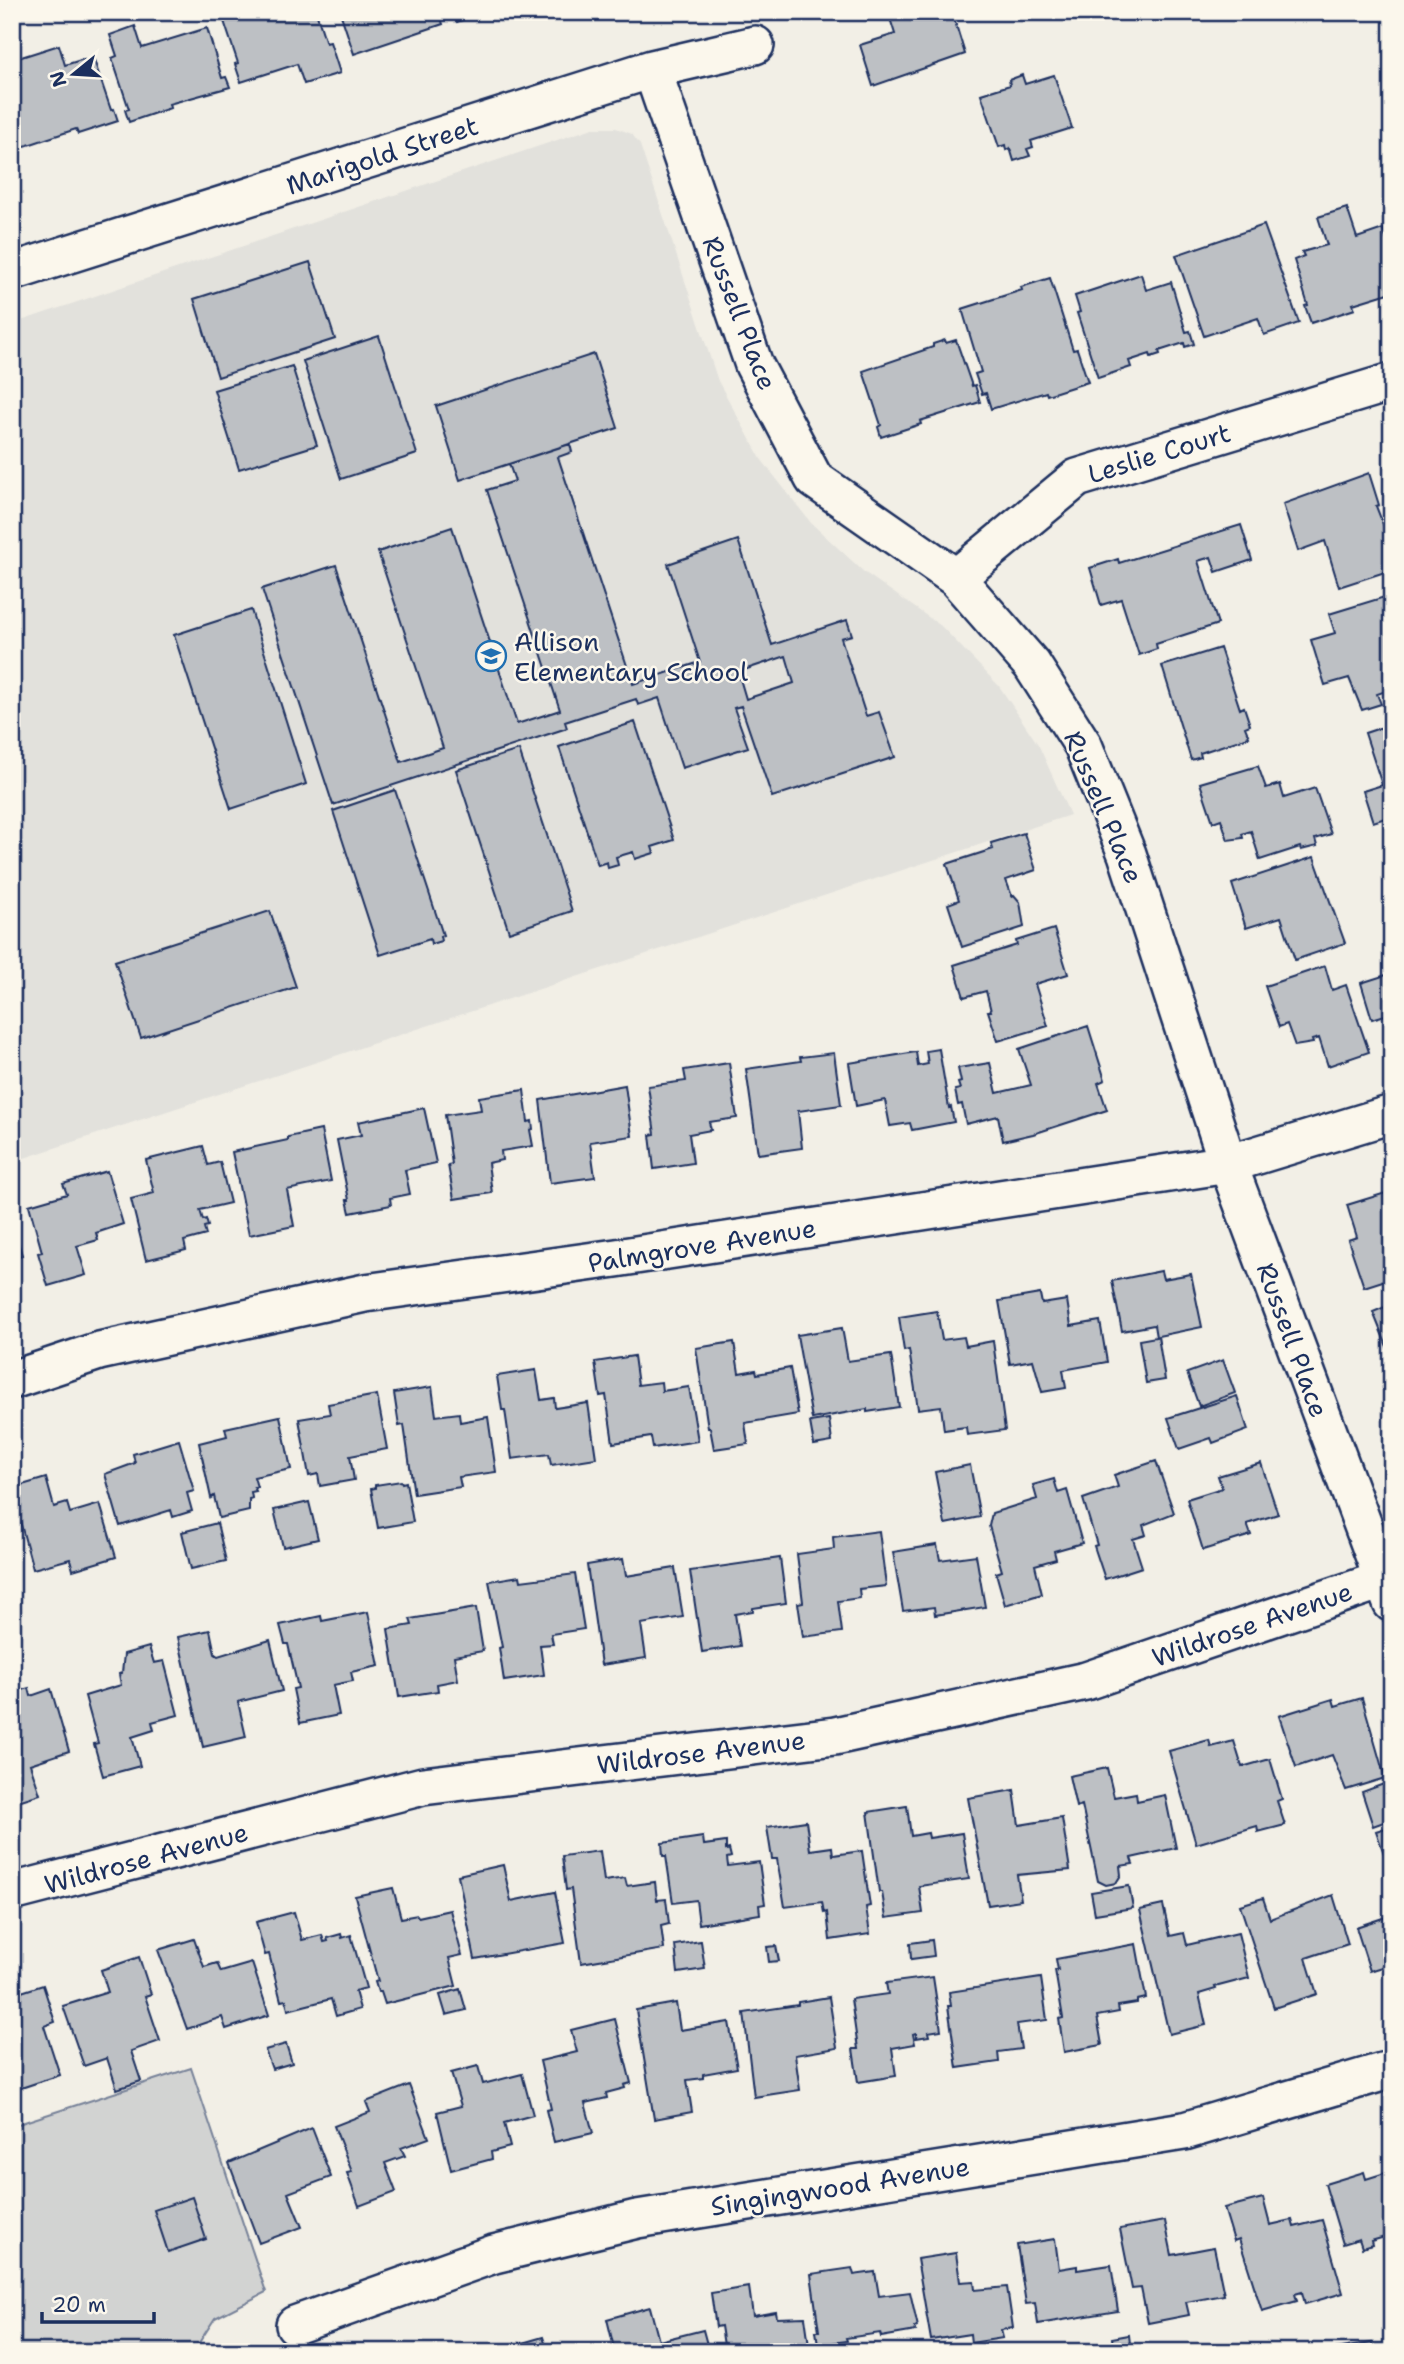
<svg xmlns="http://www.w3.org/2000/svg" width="1404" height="2364" viewBox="0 0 1404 2364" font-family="'Shantell Sans',sans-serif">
  <rect width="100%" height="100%" fill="#f2efe6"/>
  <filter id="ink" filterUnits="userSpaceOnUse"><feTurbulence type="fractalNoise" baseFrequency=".0143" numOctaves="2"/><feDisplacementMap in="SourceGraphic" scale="14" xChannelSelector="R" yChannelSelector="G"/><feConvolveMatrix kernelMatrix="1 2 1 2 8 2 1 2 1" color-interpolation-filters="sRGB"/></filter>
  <g filter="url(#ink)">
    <path fill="#e2e1dc" d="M593,128h23l16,6 8,11 78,236 43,78 50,64 53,49 77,54 58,60 40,60 31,69 -1058,347v-838z"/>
    <path fill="#d2d3d2" stroke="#768198" stroke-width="2" d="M191,2068l75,224 -51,26 -22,34h-181v-226z"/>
    <path fill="#bdc0c4" stroke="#1b2f5e" stroke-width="2" fill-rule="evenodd" d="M221,12h95l10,31 4,-1 10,31 -36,11 -7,-20 -56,18 -6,-18 3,-1z
      M340,12h99l4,12 -89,30z
      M454,12h32l-29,10z
      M888,12h64l13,42 -92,32 -13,-41 35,-11z
      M135,26l7,22 65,-20 15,50 4,-1 4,10 -61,17 1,4 -41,14 -4,-12 4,-1 -17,-51 5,-2 -7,-21z
      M59,45l6,20 19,-6 2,4 8,-3 17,50 3,-1 4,12 -40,13 -2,-5 -54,18 -3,-8 3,-1 -10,-28v-22l7,-3 -7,-25z
      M1022,75l3,9 29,-9 18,53 -41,13 2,6 -6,2 3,7 -16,5 -4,-13 -4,2 -1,-5 -6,2 -18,-53 29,-9 -1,-5z
      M1347,208l10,30 26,-9 9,28v35l-39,12 2,5 -44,14 -6,-17 3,-1 -14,-45 10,-4 -2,-4 25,-7 -9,-28z
      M1264,225l35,98 -35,12 -6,-17 -54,18 -28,-81z
      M310,262l25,77 -117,38 -24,-78z
      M1141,274l5,16 25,-8 15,50 4,-1 4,13 -9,3 -1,-4 -25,8 1,3 -9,3 -1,-3 -21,7 2,6 -33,11 -21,-65 3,-1 -5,-16z
      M1050,278l23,72 4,-1 11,33 -41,13 -1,-3 -55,17 -5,-16 -4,1 -7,-20 6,-2 -19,-63 60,-19 -1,-3z
      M379,336l38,118 -76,25 -38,-118z
      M945,340l1,3 10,-3 16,46 3,-1 5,17 -60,19 1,3 -40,13 -3,-10 3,-2 -18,-54 70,-24v-3z
      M594,354l24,74 -158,52 -24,-74z
      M292,366l25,79 -78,24 -25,-79z
      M570,444l2,8 -14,5 75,227 67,-22 -32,-98 70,-24 34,105 75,-25 5,15 -11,3 25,78 13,-4 16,45 -123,40 -31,-91 -7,2 14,39 -66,21 -23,-70 -21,7 -2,-6 -71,23 2,6 -234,77 -71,-216 74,-24 65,197 42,-14 -65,-196 74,-25 65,197 43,-14 -73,-220 28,-9 -6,-17zM786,656l8,27 -48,16 -8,-27z
      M1369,473l10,32 -3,1 16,41v26l-1,-3 -52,17 -14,-46 -27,10 -15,-47z
      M1241,525l11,35 -36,12 -5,-15 -13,4 20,63 -62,20 1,5 -18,6 -18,-56 -20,6 -11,-37 28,-9 1,4z
      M1391,595l1,94 -15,5 4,10 -19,6 -13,-32 -24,7 -14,-45 24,-7 -6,-19z
      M251,610l55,174 -75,25 -57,-174z
      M1220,648l20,61 4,-2 6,18 -5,2 4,10 -49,16 1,4 -10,3 -29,-94z
      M635,722l39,118 -22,7 2,6 -19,6 -2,-7 -17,5 2,8 -10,3 -1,-6 -9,3 -39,-118z
      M1392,724v92l-19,6 -10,-31 19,-6 -17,-52z
      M519,750l53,161 -63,21 -53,-162z
      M1258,766l8,22 14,-4 4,14 31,-10 16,46 -16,5 2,7 -16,4 -1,-3 -40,13 -9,-29 -9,3 1,4 -15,2 -7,-21 -8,3 -13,-39z
      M395,790l48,145 -3,1 1,5 -10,3 -1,-5 -50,16 -47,-144z
      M1024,833l12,37 -30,10 6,16 2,-1 6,7 4,25 -62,20 -14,-43 11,-4 -12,-36 46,-15 -2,-6z
      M1314,857l31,86 -50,17 -14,-43 -35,11 -14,-44z
      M270,911l26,76 -155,51 -26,-77z
      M1054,929l14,45 -33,10 13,42 -50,15 -10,-30h3l-5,-20 -22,6 -10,-32 63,-20 -1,-4z
      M1325,966l7,24 14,-5 23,67 -41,14 -9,-28 -7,2 1,3 -18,3 -8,-22 -8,3 -14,-41z
      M1392,973v40l-20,6 -11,-36z
      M1088,1026l17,54 -7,3 9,27 -74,24 -30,7 -5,-25 -32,8 -4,-20 -4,1 -3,-15 5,-1 -2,-6 3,-1 -3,-14 32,-5 7,30 34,-8 -12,-36z
      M939,1049l10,59 2,-1 3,15 -42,8 -2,-7 -20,3 -5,-26 -29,6 -7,-43 67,-11 2,14 10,-2 -2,-13z
      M834,1053l7,52 -43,6 4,37 -44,6 -12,-85 55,-8 -1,-4z
      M729,1063l8,55 -28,4 2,8 -22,4 4,29 -39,6 -4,-34 5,-1 -7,-48 38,-5 -2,-11z
      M625,1085l7,51 -42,6 5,35 -45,6 -10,-83z
      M524,1090l4,32 4,-1 1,8 -3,1 3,16 -32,5 1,9 -14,3 4,30 -38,6 -6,-34 4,-1 -7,-49 36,-5 -2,-13z
      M424,1108l12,55 -31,7 5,24 -20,4 1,7 -41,8 -3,-13h2l-12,-60 24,-5 -3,-13z
      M321,1130l10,51 -44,9 7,36 -45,9 -17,-83 56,-12v-3z
      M203,1146l5,19 12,-3 10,41 -30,7 3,10 3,-1 2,7 -4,1 2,8 -22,6 2,9 -40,10 -15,-61 23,-6 -8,-33z
      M107,1171l16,53 -27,9 2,7 -21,6 9,29 -38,11 -10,-33 4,-1 -13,-47 38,-11 -4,-10z
      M1392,1191v87l-28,9 -16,-47 9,-3 -10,-32z
      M12,1222l10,33 -10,3z
      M1161,1271l2,8 28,-5 11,53 -44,9 7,44 -19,3 -7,-43 17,-3 -2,-12 -32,6 -10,-50z
      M1040,1294l2,10 25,-4 4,26 29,-5 7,41 -44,8 3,18 -24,4 -9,-32 -23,4 -11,-63z
      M1392,1304v43l-4,2 -15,-37z
      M937,1311l5,29 22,-3 2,9 27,-5 12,89 -38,5 -1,-8 -22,3 -3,-24 -23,3 -9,-59 -5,1 -5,-34z
      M842,1328l6,33 43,-6 8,52 -32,5v-3l-55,10 -15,-84z
      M734,1342l5,31 17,-3 1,4 33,-6 8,46 -53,9 3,21 -34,5 -4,-21h-2l-12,-80z
      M634,1356l4,29 23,-3 1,9 27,-4 9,54 -45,7 -2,-11 -38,6 -7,-48 -6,1 -5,-34z
      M1223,1360l12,33 -36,13 -12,-33z
      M536,1370l5,30 13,-2 1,10 33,-5 8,55 -45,7 -2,-11 -37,5 -7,-49h-3l-5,-34z
      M432,1387l4,29 23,-3 1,9 28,-5 8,55 -37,5 2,10 -47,7 -10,-69 -5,1 -5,-33z
      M377,1395l10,54 -37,7 4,24 -34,6 -2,-12 -9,2 -10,-57 31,-5 -2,-10z
      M1237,1396l11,34 -35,13 -2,-5 -32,11 -11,-31z
      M280,1416l11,53 -37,8 3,10h-3l2,4 -5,1 1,6 -3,1v12l-30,7 -5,-22 -3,2 -12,-55 28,-7 -2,-8z
      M829,1419l3,23 -18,3 -4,-23z
      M179,1440l15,51 -7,2 5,18 -19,6 -2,-7 -51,16 -15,-52 30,-11 -2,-9z
      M1156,1461l18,52 -31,12 3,10 -13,4 9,28 -37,12 -11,-33 3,-1 -14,-46 35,-12 -4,-12z
      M1261,1463l17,51 -31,10 4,11 -48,15 -16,-51 35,-11 -4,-12z
      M970,1465l10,52 -35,7 -10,-52z
      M46,1478l8,29 13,-4 3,10 30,-9 16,53 -43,13 -3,-11 -37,10 -13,-48 -3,1 -5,-18v-16z
      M1054,1479l4,14 9,-3 15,53 -28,8 2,8 -21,6 7,29 -37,11 -9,-32 6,-2 -13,-45 3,-13 45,-14 -4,-14z
      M401,1481l1,2 4,-1 7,40 -35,6 -7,-39 4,-1v-3z
      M309,1502l9,37 -35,8 -9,-37z
      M217,1523l9,38 -35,8 -9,-37z
      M879,1531l7,55 -27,3 1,9 -22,3 4,31 -39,5 -5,-34 5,-1 -6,-48 37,-5 -1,-12z
      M937,1545l3,15 36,-5 9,52 -50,8 -1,-8 -31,4 -10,-59z
      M780,1558l6,45 -33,5v3l-18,3 5,32 -38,6 -12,-81z
      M623,1559l3,17 49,-8 8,49 -42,7 5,34 -45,7 -14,-100z
      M575,1574l9,55 -33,5 2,10 -13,1 4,30 -40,6 -5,-33 3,-1 -13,-66 31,-5 1,5z
      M476,1608l7,43 -29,5 4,24 -21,4 1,7 -39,6 -11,-68 24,-4 -2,-6z
      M368,1612l11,54 -28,6 2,9 -20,4 6,30 -39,8 -7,-34 5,-1 -10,-44h-3l-5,-19 41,-9 1,5z
      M210,1630l5,24 3,2 52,-16 12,51 -44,11 8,35 -43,10 -25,-110z
      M149,1647l5,16 10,-2 14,54 -26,7 2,8 -22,7 8,29 -37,10 -9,-32 4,-1 -13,-47 36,-11 -2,-11 3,-1 2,-19z
      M29,1688l2,8 20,-7 18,62 -39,13 10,30 -28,9v-110z
      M1362,1698l23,80 -39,12 -14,-35 -36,12 -17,-51 54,-17 2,7z
      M1209,1740l2,7 23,-6 8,26 28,-8 12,40 -5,2 8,24 -27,7 -1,-6 -61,18 -27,-93z
      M1107,1768l7,29 22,-4 1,8 28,-6 11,53 -45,10 2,6 -13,2 1,9 -5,8 -10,2 -8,-4 -16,-76 -6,2 -7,-31z
      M1392,1781v38l-19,7 -11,-34z
      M1014,1790l5,35 43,-7 8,52 -53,5 4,25 -33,5 -20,-107z
      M907,1806l4,30 17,-3 1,5 33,-5 7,46 -50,7 4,27 -37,5 -4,-26h-3l-11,-80z
      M806,1821l4,29 22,-3 1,8 29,-4 8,55 -4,1 4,27 -40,6 -3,-28 -3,1 -2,-11 -37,5 -8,-48h-5l-5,-32z
      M1392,1826v38l-4,1 -12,-34z
      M703,1837l1,8 22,-3v8l3,-1 2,8 -4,1 1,8 31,-4 6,42 -6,1 1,9 -61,10 -3,-24 -23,3 -7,-47h-3l-1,-13z
      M600,1851l4,30 21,-3 2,8 28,-4 2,18 9,-1 3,25 -8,2 3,23 -83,14 -10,-74 -5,1 -4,-34z
      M503,1865l8,36 44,-9 10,51 -90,16 -17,-84z
      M1129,1886l4,22 -38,6 -4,-22z
      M393,1888l8,30 16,-3 1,2 32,-7 12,45 -13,3 7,28 -71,18 -4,-12h-3l-3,-10 3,-1 -23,-85z
      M1333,1895l15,49 -42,14 11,36 -43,14 -34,-103 23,-7 7,21z
      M1163,1905l7,31 14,-3 3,12 51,-12 11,45 -34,9 1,2 -17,5 7,31 -37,9 -29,-124z
      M294,1912l8,28 20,-5 2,7 4,-1 -1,-3 14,-4 1,4 9,-3 15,53 -11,3 5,18 -24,7 -5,-17 -43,11 -2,-10 -5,1 -12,-47 -4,1 -9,-33z
      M1392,1915v49l-22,7 -14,-44z
      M194,1939l10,28 13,-4 4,9 31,-9 17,52 -43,14 -4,-12 -35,12 -29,-79z
      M932,1940l2,16 -23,3 -1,-16z
      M701,1941l4,28 -27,4 -3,-28z
      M1136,1944l10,54 -9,2v3l-19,3 1,6 -22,4 5,29 -38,7 -5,-33 4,-1 -8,-48h3l-2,-11z
      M776,1946l3,15 -10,1 -2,-15z
      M139,1957l12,37 -6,2 15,45 -29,10 10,30 -24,8 -10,-31 -23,8 -21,-60 45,-14 -7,-22z
      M933,1977l8,53 -13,2 1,4 -13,2v-5l-3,1 2,10 -23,4 4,28 -38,6 -5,-33h5l-7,-50 37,-5 -2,-11z
      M1041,1978l6,42 -30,4 4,25 -23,3 1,10 -42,6 -9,-62h3l-2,-14z
      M43,1985l12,37 -11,4 16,49 -48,16v-65l4,-1 -4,-11v-19z
      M460,1989l6,21 -20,5 -6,-20z
      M829,1997l8,51 -42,7 5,35 -46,7 -10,-84 54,-8v-3z
      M676,2003l4,27 49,-8 8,46 -34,6v4l-16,2 5,32 -38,7 -18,-109z
      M615,2019l16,64 -7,2 1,3 -19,5 1,5 -22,5 8,30 -39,9 -8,-32 5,-1 -11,-48 37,-9 -6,-22z
      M286,2044l6,19 -20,6 -7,-19z
      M478,2066l5,18 39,-10 11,41 -29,8 6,24 -19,5 1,7 -41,11 -14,-58 24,-6 -10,-33z
      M409,2085l20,53 -28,10 4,8 -20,7 11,29 -37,14 -12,-33 5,-1 -18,-46 36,-14 -4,-10z
      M312,2128l19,49 -43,16 14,34 -43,16 -30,-80z
      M1364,2172l2,7 22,-7 4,12v51l-21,6 1,4 -10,3 -3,-9 -16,5 -18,-60z
      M192,2197l14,42 -38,13 -14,-42z
      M1263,2198l7,27 22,-5 2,7 28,-7 21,73 -38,11 -3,-12 -7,2 2,7 -35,10 -23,-72 -5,2 -10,-33z
      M1165,2221l7,34 42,-8 10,48 -38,7 3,13 -41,8 -7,-35 -9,1 -12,-60z
      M1055,2239l4,30 18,-3v4l34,-5 7,46 -80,13 -3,-21 -9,1 -9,-59z
      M956,2253l4,29 14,-1 1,9 32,-3 6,41 -12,2 2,8 -32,5 -1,-9 -39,6 -14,-81z
      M852,2268l2,7 21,-3 4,24 31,-4 8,35h-3l1,4 -35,6 -1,-4 -34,5 1,3 -16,2 1,6 -13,2 -3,-20h3l-8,-57z
      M749,2287l4,29 23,-4 1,6 28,-1 5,35h-85l-4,-26 -5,1 -5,-34z
      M650,2307l9,34 44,-11 6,22h-94l-8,-33z
      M1129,2335l2,17h-17l-2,-14z
      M543,2337l5,15h-42l-1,-4z
      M1372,2343l2,9h-46v-2z"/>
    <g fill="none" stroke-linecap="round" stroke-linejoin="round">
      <g stroke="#1b2f5e" stroke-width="42">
        <path id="minor" d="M652,69l102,296 60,114 142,99 76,87 51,80 44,109 101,310 164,439
          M12,272l640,-203 103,-24
          M956,578l121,-100 315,-96
          M12,1380l87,-29 266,-58 251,-35 612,-94 164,-50
          M12,1892l411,-106 412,-50 251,-55 296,-101
          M295,2325l199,-71 143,-35 547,-88 208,-62"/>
      </g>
      <use href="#minor" stroke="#fbf7ec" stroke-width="37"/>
    </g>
  </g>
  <defs>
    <g id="school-ring" transform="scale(1.575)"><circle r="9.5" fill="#fbf7ec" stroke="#1f6fb2" stroke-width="1.5"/><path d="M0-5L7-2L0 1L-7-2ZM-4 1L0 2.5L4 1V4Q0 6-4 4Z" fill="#1f6fb2"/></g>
  </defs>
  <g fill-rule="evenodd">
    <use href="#school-ring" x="491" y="656"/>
  </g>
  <g text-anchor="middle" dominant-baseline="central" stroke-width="5" stroke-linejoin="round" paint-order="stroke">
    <g font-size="26" fill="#1b2f5e" stroke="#fbf7ec">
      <text transform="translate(382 155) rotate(-18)">Marigold Street</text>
      <text transform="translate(740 313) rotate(69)">Russell Place</text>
      <text transform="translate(1159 453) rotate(-17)">Leslie Court</text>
      <text transform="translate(1104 807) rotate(67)">Russell Place</text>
      <text transform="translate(702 1245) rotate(-9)">Palmgrove Avenue</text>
      <text transform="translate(1293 1340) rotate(70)">Russell Place</text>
      <text transform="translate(1252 1624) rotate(-19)">Wildrose Avenue</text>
      <text transform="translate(701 1752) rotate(-7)">Wildrose Avenue</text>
      <text transform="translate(146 1858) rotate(-15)">Wildrose Avenue</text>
      <text transform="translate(840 2186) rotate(-9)">Singingwood Avenue</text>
    </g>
    <g font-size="26" fill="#1b2f5e" stroke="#fbf7ec" text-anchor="start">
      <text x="514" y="641">Allison<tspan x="514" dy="30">Elementary School</tspan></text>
    </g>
  </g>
  <rect width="1404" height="2364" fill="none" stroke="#fbf7ec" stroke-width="42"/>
  <rect x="21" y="21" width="1362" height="2322" fill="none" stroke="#1b2f5e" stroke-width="2.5" filter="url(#ink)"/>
  <g transform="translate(74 74) rotate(252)" stroke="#fbf7ec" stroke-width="5" paint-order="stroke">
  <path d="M0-5L12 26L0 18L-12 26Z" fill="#1b2f5e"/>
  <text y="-10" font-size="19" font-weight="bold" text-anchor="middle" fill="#1b2f5e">N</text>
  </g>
  <path d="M42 2312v10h112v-10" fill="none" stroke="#1b2f5e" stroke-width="3.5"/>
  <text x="52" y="2312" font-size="21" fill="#1b2f5e" stroke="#fbf7ec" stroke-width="5" paint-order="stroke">20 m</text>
</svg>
